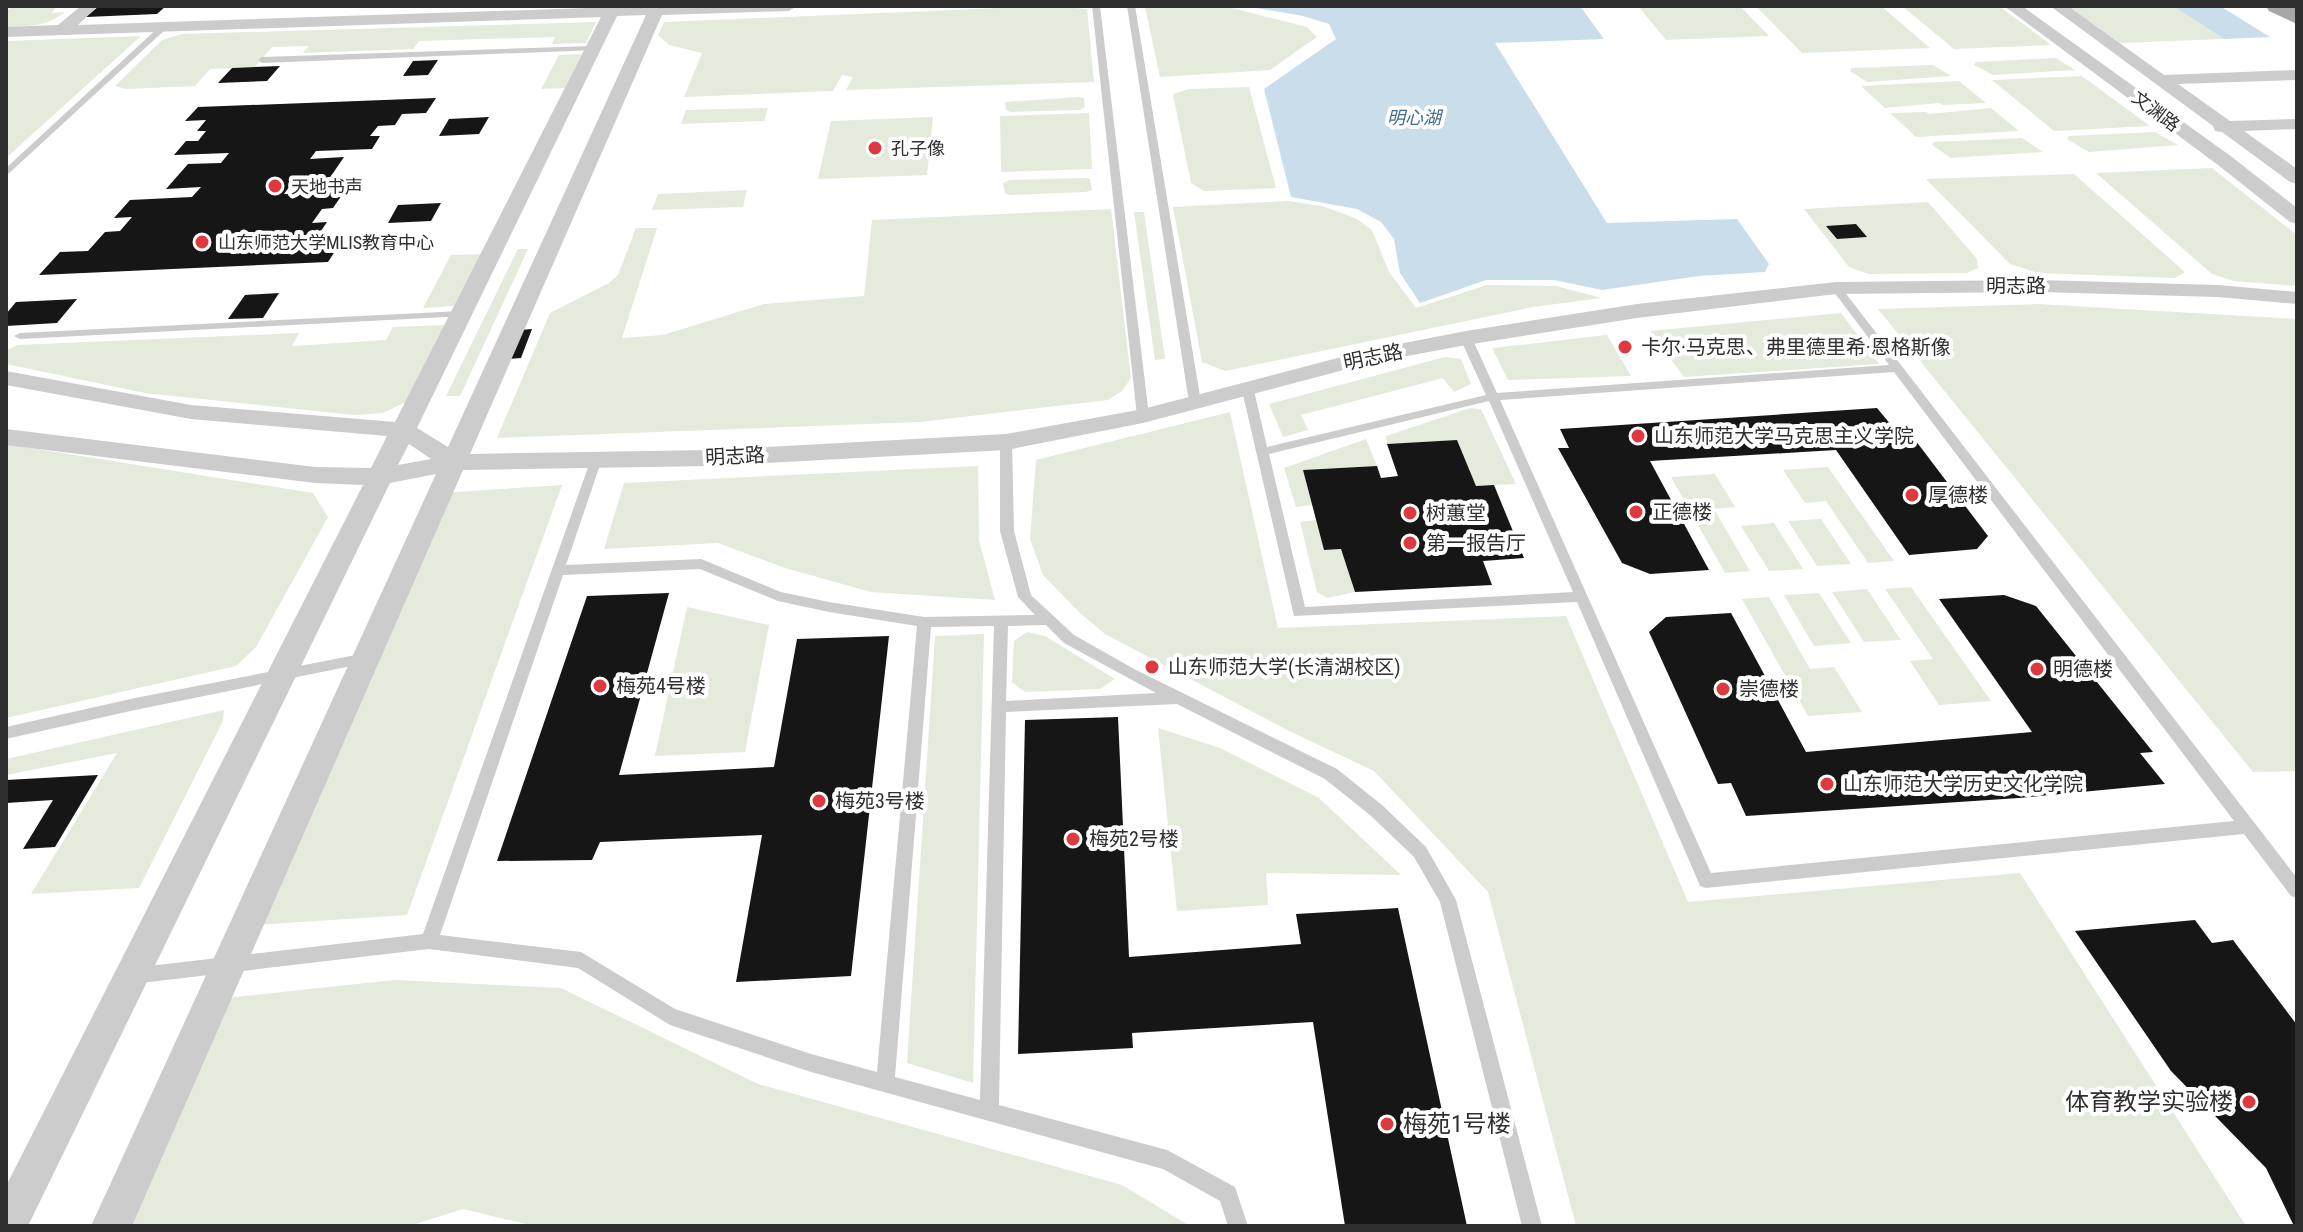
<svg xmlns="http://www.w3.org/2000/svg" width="2303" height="1232" viewBox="0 0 2303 1232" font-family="'Roboto Condensed','Noto Sans SC',sans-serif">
  <rect width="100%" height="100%" fill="#fff"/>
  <path fill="#e4ebdd" d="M13,6h45l-7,7 14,-1c-19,15 -36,14 -59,15v-16z
    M1045,6l42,3 7,73 -248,8 7,-13 -11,-2 -9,16 -149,6 18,-44 -33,-8 -11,-10 6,-13z
    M1224,6l83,21 10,10 -47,33 -110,7 -15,-70z
    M1638,6h102l29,30 -103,4z
    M1756,6h125l49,42 -128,5z
    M1902,6h97l52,39 -97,4z
    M2067,6h106l51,33 -104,4z
    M596,22l-10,21 -34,1 3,-7 -136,4 -6,8 -110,4 6,-7 -37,1 -17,20 -45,2 -15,17 -69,3 -11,-3 47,-46 20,-6z
    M141,36l-135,122v-117z
    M582,54l-17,34 -24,1 18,-34z
    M2056,58l19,12 -82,5 -19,-10 2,-3z
    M1933,65l18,11 -84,6 -17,-11 2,-3z
    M2082,76l68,50 -96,5 -62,-51z
    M1959,81l27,22 -43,2 -4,-2 -54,5 -24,-22z
    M1249,87l27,101 -72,3 -13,-8 -18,-89 16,-5z
    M1079,97l5,1 1,9 -5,3 -69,2 -5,-2 -1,-8z
    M768,108l-4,13 -83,3 5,-14z
    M1991,108l28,23 -103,6 -26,-24 36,-1 3,2z
    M1089,113l3,56 -91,3 -1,-56z
    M933,117l-6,58 -109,4 13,-58z
    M2155,132l23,13 -89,7 -22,-13 2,-3z
    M2022,138l21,14 -92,6 -19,-13 2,-3z
    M2212,168l85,67v51l-63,-5 -22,-7 -116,-101z
    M2074,174l111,98 -10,6 -137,-5 -28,-9 -84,-85z
    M1085,178l5,1 2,11 -6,2 -76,3 -5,-2 -2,-10 7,-3z
    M747,190l-4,17 -91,3 6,-16z
    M1288,201l34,5 33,12 17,12 17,42 27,36 71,-23 69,1 46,12 -69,9 -308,64 -23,-9 -29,-155z
    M1928,202l49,57 1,9 -11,5 -99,1 -19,-7 -45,-58z
    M1111,209l20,169 -9,13 -14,9 -188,22 -423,16 53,-125 59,-30 9,-8 18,-47h21l-35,110 41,-3 101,-31 100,-8 8,-76z
    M1134,212h10l21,147 -10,1z
    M518,249h10l-68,147h-14z
    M481,254l-27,52 -31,2 28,-53z
    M2038,304l259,15v452l-44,1 -375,-463z
    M1841,313l38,51 -195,13 -34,-46z
    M445,325l-37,76 -25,12 -29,2 -209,-22 -139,-29v-13l11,-6 282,-12 -7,13 94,-6 7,-13z
    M1607,335l24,41 -123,4 -16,-32z
    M1445,357l16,2 10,25 -17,8 -11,-14 -142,37 7,15 -25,7 -14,-33z
    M1470,408l11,1 35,75 -40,2 -19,-46 -70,4 -1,-8z
    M1230,412l48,216 288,-12 122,286 332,-29 226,353h-670l-88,-334 -114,-121 -87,-41 -182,-96 -26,-22 -36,-37 -13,-36 6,-79z
    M1366,439l11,27 -74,4 9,35 -16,2 -12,-39z
    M6,444l307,49 15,24 -72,130 -20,19 -230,52z
    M978,466l1,74 16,60 -124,-8 -86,-24 -67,-25 -114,6 20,-66z
    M1828,467l66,94 -26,2 -42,-62 -21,2 -22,-33z
    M1715,474l20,33 -21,2 36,62 -25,2 -54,-96z
    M562,485l-155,430 -152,10 184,-432z
    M1821,519l30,45 -34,2 -29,-45z
    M1316,520l8,30 17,-1 14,43 -28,6 -10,-6 -17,-70z
    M1774,523l29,46 -34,2 -28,-45z
    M1911,587l80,114 -52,4 -29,-44 23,-2 -48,-70z
    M1867,589l34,51 -37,2 -32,-50z
    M1819,593l32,50 -37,3 -30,-51z
    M1769,597l41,72 24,-2 28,45 -54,4 -66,-117z
    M687,607l82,18 -24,127 -90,4z
    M1027,632l18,4 70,43 -15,10 -75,3 -13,-10 2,-41z
    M984,634l-11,449 -66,-20 28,-427z
    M224,710l-1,11 -84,167 -108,6 86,-141 -111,22v-16z
    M1158,728l62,20 99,50 82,77 -135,-2 2,32 -91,6z
    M394,980l167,8 197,96 364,101 68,41h-656l-71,-17 -54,17h-281l99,-228z"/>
  <path fill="#caddea" d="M1245,6h335l24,33 -109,4 112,180 130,-4 32,45 -4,8 -66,4 -97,14 -48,-10h-68l-66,23 -20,-30 -6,-34 -13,-17 -24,-13 -66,-12 -27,-108 72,-50 -7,-15 -26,-8z
    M2173,6h47l50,31 -46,2z"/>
  <path fill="#161616" d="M99,6h67l-9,8 -71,3z
    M438,60l-10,15 -25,1 10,-15z
    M280,66l-13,15 -49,2 14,-15z
    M436,98l-10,15 -24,1 -7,11 -17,1 -8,10h10l-8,13 -56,2 -6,8 34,-2 -17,25 -35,1 -8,11 60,-2 -11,16 -11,1 -10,14 15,-1 -12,18 28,-1 -15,23 -289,13 21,-23 28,-1 17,-19 15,-1 12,-14 -18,1 16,-18 62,-3 9,-10 -35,2 22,-25 33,-1 8,-10 -55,2 12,-14h12l8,-10h-9l9,-11 -21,1 13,-14z
    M489,117l-10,17 -40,2 10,-17z
    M441,203l-10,18 -43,2 10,-18z
    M1856,224l11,13 -30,2 -11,-13z
    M279,293l-16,25 -35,1 17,-24z
    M77,299l-20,24 -51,3v-12l10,-12z
    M532,329l-11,29 -13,1 12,-29z
    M1877,408l15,18 11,-2 85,112 -11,13 -68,6 -73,-105 -186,11 59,109 -59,4 -28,-11 -64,-115h11l-9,-19z
    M1457,440l19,46 18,-1 30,73 -41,3 9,24 -137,7 -14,-43 -17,1 -21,-80 74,-4 4,12 17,-2 -11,-32z
    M669,593l-50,182 155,-8 23,-128 92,-3 -38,340 -115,6 26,-147 -162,7 -8,18 -95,1 90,-265z
    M2004,595l32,11 117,146 -13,1 25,31 -146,14 -273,18 -15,-33 -13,1 -69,-152 17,-15 65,-4 75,139 226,-20 -93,-133z
    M1118,717l11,240 172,-13 -5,-30 102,-6 69,318h-122l-32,-204 -181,11 1,15 -115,6 7,-334z
    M98,775l-43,72 -32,2 30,-49 -47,3v-23z
    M2195,920l17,23 21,-3 64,85v201h-3l-28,-58 -95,-97 -96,-140z"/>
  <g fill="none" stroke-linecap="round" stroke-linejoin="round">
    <path fill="#ccc" fill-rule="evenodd" d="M1092,6h8l49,410 -6,4 -6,-4z
      M1127,6h8l66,396 -6,4 -6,-4z
      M160,26l7,2 -161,148v-8z
      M593,46l4,2 -1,2 -334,13 -4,-3 4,-3z
      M1836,285l4,1 457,592v20l-6,-2 -47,-62 -538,54 -6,-2 -2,-5 -121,-279 -283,14 -53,-230 2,-3h8l2,3 14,61 219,-52 -26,-57 6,-3 6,3 25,55 392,-28 -58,-77zM1894,372l340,449 -523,52 -211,-473zM1489,401l84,191 -268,15 -36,-153z
      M461,311l4,1v4l-445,23 -6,-3 6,-3z
      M1006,438l6,4 2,89 17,64 43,40 62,35 201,99 45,36 44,42 30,53 86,326h-20l-82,-324 -26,-45 -44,-42 -45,-36 -148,-75 -171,8 -7,393 168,45 68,37 13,39h-20l-8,-25 -57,-32 -352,-97 -141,-47 -92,-57 -149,-19 -297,35 -6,-2 -3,-6 3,-6 6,-2 291,-34 169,-478h8l2,3 -36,106 135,-6 80,33 48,10 95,15 111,-2 -17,-18 -18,-66v-89zM700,569l78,32 51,11 88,14 -40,446 -66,-18 -136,-45 -94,-57 -141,-17 123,-360zM1046,625l18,18 92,50 -150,8 2,-75zM994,626l-14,474 -85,-23 36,-450z
      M366,653l5,1 2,4 -2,4 -236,48 -129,29v-12l129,-29z"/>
    <path fill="#ccc" fill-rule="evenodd" d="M81,6h17l-20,19 569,-19h150l-8,5 -127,4 -192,439 239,-4 297,-16 137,-25 225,-59 98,-19 171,-27 199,-22 203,-2 179,5 79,7v12l-79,-7 -179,-5 -203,2 -199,24 -171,27 -96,18 -227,60 -137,27 -297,16 -246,4 -331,756h-41l345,-752 -46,9 -362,743h-22v-40l357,-701 -48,-2 -309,-38v-16l309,38 56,1 16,-32 -196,-17 -185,-34v-14l185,34 204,17 206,-405 -595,20v-10l52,-2zM646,15l-198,432 -31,-19 200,-412zM409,444l22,15 -33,6z
      M2004,6h18l210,151 65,51v16l-7,-2 -72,-57z
      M2050,6h18l96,69 133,-5v10l-119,4 52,37 67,-2v10l-53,2 53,38v15l-7,-2 -68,-50 -7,-1 -2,-5z"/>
    <path fill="#a7a7a7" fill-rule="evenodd" d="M2266,6l31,1v17l-28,-13z"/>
  </g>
  <g fill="#de393f" stroke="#fff" stroke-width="3">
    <circle cx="875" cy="148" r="8"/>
    <circle cx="275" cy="186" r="8"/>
    <circle cx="202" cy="242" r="8"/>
    <circle cx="1625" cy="347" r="8"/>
    <circle cx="1638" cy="436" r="8"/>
    <circle cx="1912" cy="495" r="8"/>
    <circle cx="1636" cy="512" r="8"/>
    <circle cx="1410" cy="513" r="8"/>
    <circle cx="1410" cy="543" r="8"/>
    <circle cx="1152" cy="667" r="8"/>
    <circle cx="2037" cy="669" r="8"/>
    <circle cx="600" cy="686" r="8"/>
    <circle cx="1723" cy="689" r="8"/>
    <circle cx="1827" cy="784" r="8"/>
    <circle cx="819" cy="801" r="8"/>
    <circle cx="1073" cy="839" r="8"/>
    <circle cx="2249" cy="1102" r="8"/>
    <circle cx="1387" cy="1124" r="8"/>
  </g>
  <g text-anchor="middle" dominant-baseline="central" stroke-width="8" stroke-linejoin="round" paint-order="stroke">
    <g font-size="18" fill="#2f2f2f" stroke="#fff">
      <text transform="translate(2156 111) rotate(37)">文渊路</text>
    </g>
    <g font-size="18" font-style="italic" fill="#406d8e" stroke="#fff">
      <text x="1414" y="117">明心湖</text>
    </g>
    <g font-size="18" fill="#2f2f2f" stroke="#fff" text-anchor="start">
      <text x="891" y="148">孔子像</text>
      <text x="291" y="186">天地书声</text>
      <text x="218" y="242">山东师范大学MLIS教育中心</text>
    </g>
    <g font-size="20" fill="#2f2f2f" stroke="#fff">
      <text x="2016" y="286">明志路</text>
      <text transform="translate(1373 357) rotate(-12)">明志路</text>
      <text transform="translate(735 456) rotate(-3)">明志路</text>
    </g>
    <g font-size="20" fill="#2f2f2f" stroke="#fff" text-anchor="start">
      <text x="1641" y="347">卡尔·马克思、弗里德里希·恩格斯像</text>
      <text x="1654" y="436">山东师范大学马克思主义学院</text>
      <text x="1928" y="495">厚德楼</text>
      <text x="1652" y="512">正德楼</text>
      <text x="1426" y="513">树蕙堂</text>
      <text x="1426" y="543">第一报告厅</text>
      <text x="1168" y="667">山东师范大学(长清湖校区)</text>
      <text x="2053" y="669">明德楼</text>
      <text x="616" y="686">梅苑4号楼</text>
      <text x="1739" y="689">崇德楼</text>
      <text x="1843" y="784">山东师范大学历史文化学院</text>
      <text x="835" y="801">梅苑3号楼</text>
      <text x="1089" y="839">梅苑2号楼</text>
    </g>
    <g font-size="24" fill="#2f2f2f" stroke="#fff" text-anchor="end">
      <text x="2233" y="1102">体育教学实验楼</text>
      <text x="1403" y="1124" text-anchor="start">梅苑1号楼</text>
    </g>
  </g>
  <rect width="2303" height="1232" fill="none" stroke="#2f2f2f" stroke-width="16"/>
</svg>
